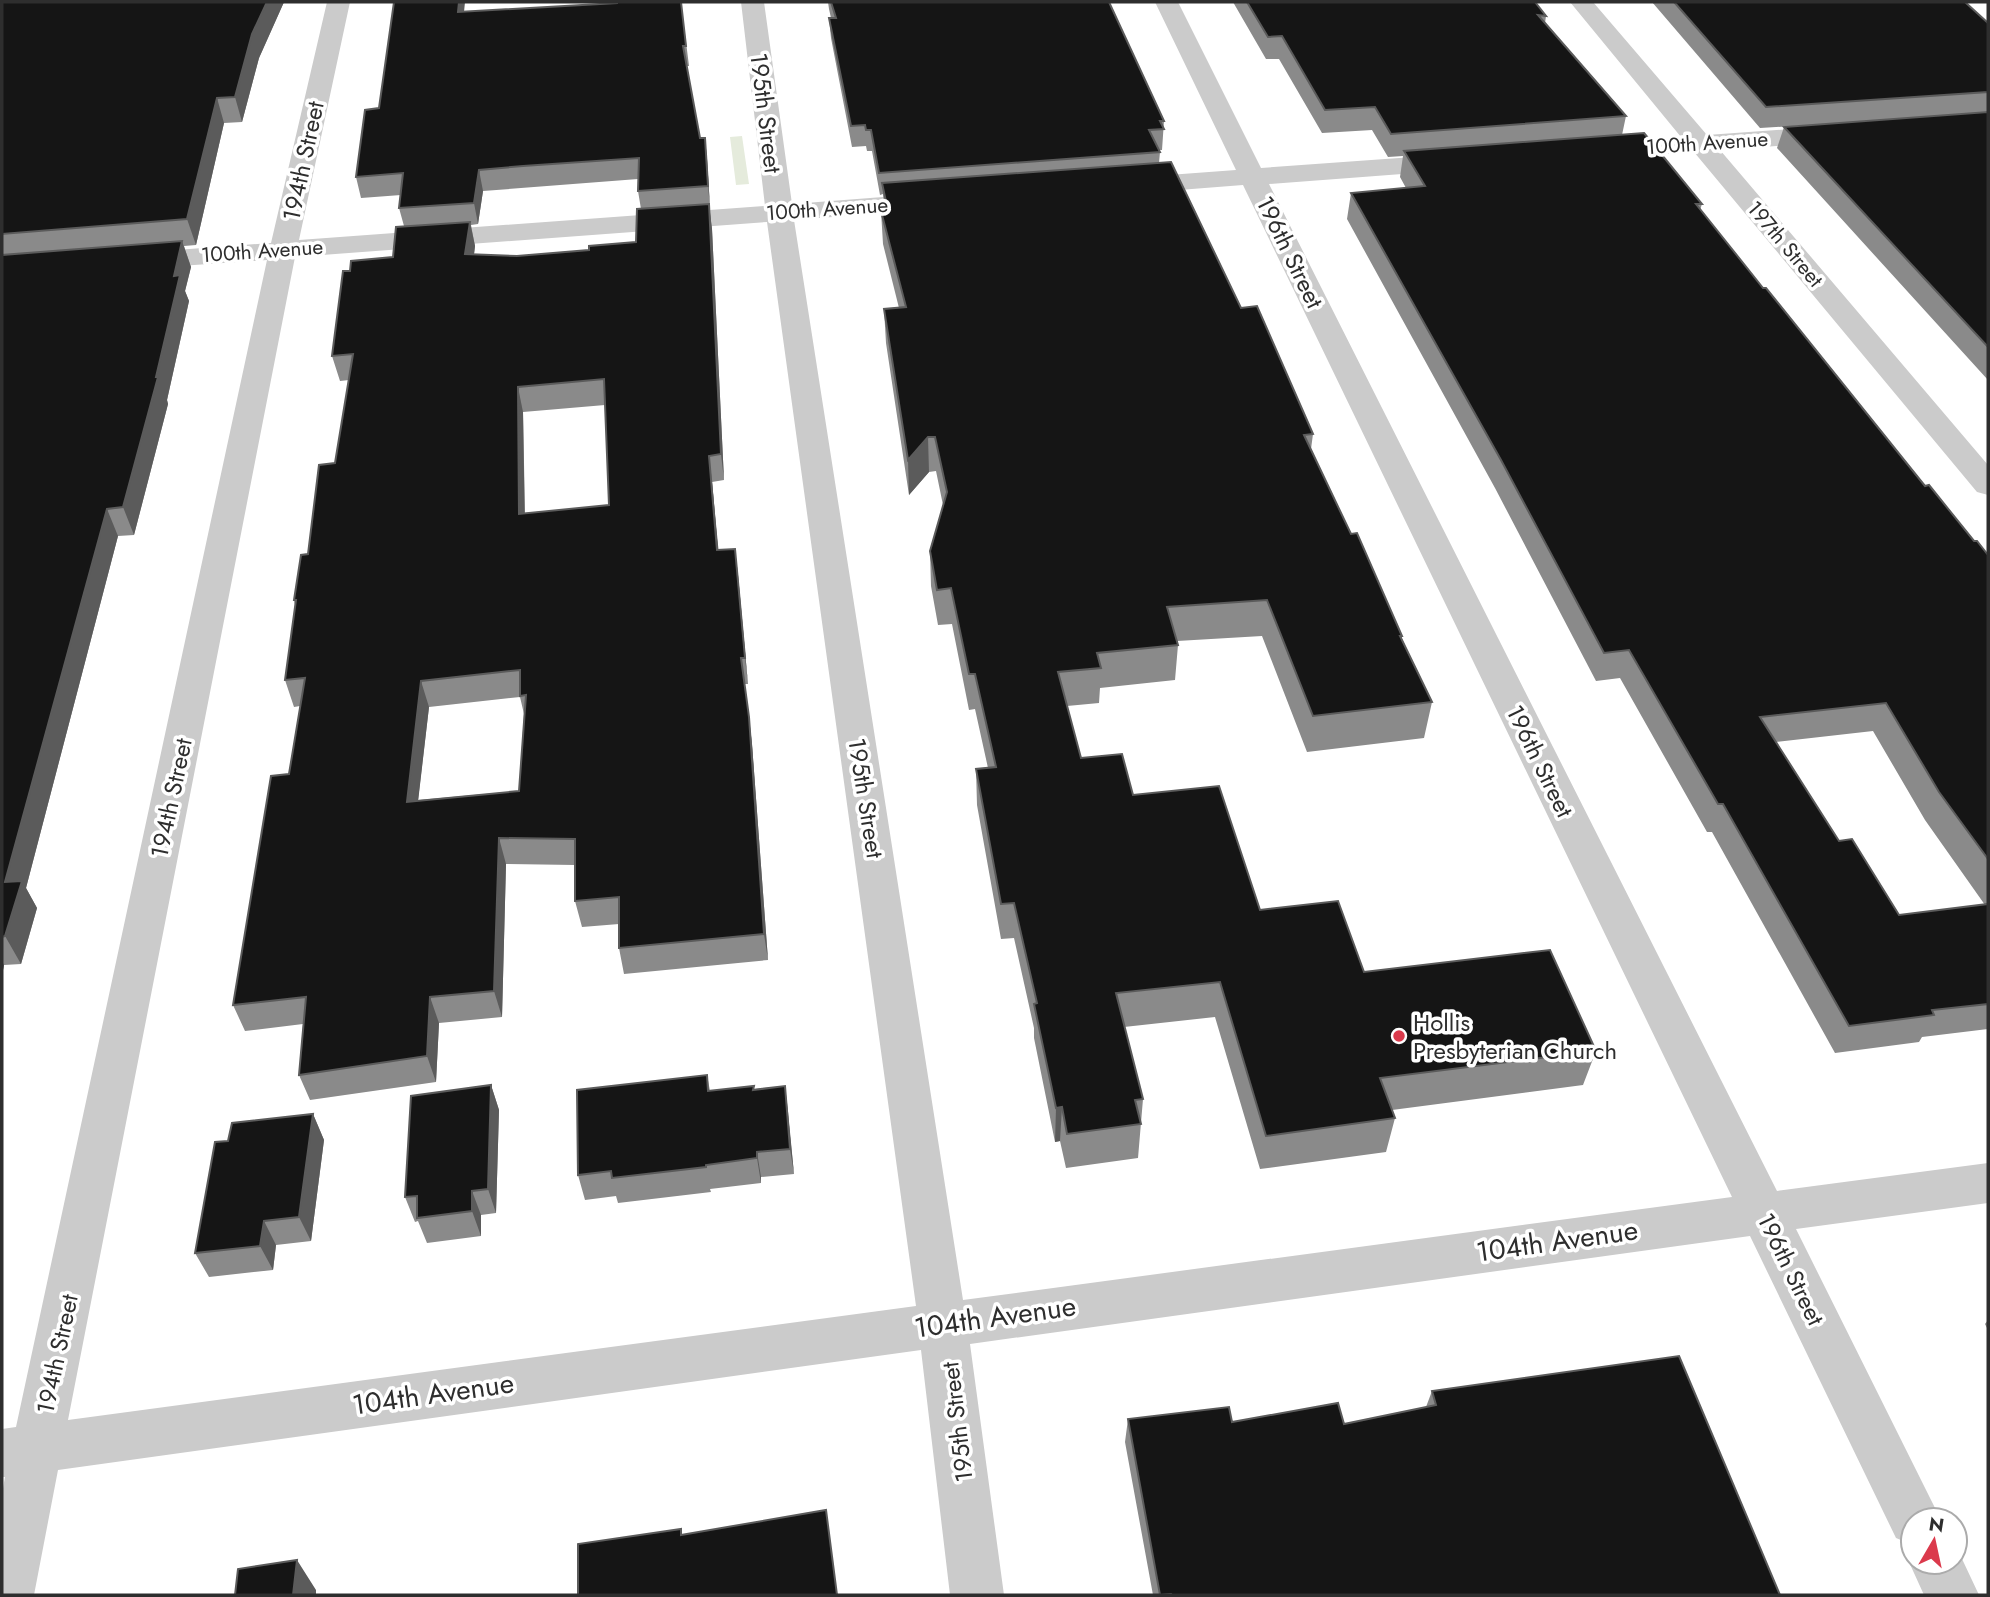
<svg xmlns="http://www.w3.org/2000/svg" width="1990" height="1597" viewBox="0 0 1990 1597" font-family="Jost,sans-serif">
  <rect width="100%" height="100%" fill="#fff"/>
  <path fill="#e5ebdc" d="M742,136l7,48 -13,1 -6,-48z"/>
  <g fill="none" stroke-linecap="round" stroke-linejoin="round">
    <path fill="#cbcbcb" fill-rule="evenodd" d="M327,2h23l-51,238 466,-34 -24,-204h23l28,202 143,-11 10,2 3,6 -3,6 -10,2 -141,11 169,1080 769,-103 -489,-1012 -115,9 -9,-2 -4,-6 4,-6 9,-2 108,-8 -81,-168h23l83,166 194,-14 9,2 4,6 -4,6 -9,2 -186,14 508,1007 211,-28v40l-192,26 145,291h-28v25l-17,-7 -146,-302 -780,108 34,251h-54l-29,-245 -863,120 -24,125h-32v-101l3,-17h-3v-48l14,-2 251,-1167 -131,9 -10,-2 -4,-6 4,-6 10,-2 135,-10zM767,222l149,1084 -848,114 227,-1163z
      M1570,2h23l114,133 125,-9 9,3 4,5 -4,5 -9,3 -112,8 268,315v30l-11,-3 -283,-340 -92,7 -9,-3 -4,-5 4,-5 9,-3 79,-6z
      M1955,1544l24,51h-55l-15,-33 4,-9v9h42z"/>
  </g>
  <path fill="#8a8a8a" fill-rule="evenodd" d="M2,2h282l-25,56 -17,64 -18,1 -28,122 -12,1 7,21 -6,24 4,10 -22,99 1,4 -34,131 -16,1 -92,352 11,20 -16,56 -17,1 -2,10z
    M681,2l8,64h-2l13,72h5l2,21 3,48h-1l3,22 12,251 -12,2 6,68 17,-1 3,26 10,109h-4l8,60 16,216 -144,14 -5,-26v-24l-37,3 -7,-26v-36l-69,-1 -4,153 -63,6 -3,59 -126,18 -11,-25 4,-51 -58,7 -12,-26 56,-231 11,-68 -6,1 -9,-27 10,-75 -1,-5 41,-137 14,-83 -9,1 -8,-25 18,-85 43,-14 11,-31 -5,-18 2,-13 -40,3 -5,-21 23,-69 85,-96zM638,179v12l3,18 -5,33 -47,8 -72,6 -43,-2 1,-8 -4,-21 7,-1 5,-33zM605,405l4,100 -84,8 -2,-101zM520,697l4,17 -5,77 -101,9 11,-93z
    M828,2h281l55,119 -2,29h-3l1,2 -1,11 154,271 -2,15 40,85 51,102v3l30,63 -8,36 -117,14 -45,-116 -85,5 1,4 -3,35 -75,8 -1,15 -32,3 14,52 52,37 127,115 104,62 232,79 -13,34 -191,25 3,8 -9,34 -126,17 -45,-152 -91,10 19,72 -5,59 -72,10 -6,-27 -5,1 -21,-104v-10l-20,-90 -13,1 -24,-134 -1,-36 12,-1 -13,-59 -6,1 -17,-86 -14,1 -7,-39 -1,-35 13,-46 -7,-34 -7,1 -20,23 -23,-152 -2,-34 15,-1 -16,-64 -2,-33h3l-1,-17 -3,1 -8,-44h-5l-1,-5 -14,1 -21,-109 -2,-20h2l-2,-9z
    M1233,2h302l11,14 -1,7 81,93 -4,19 80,69 -2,6 63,78 162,198 49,55 14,14v474l-66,8 -3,5 -84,11 -123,-221h-5l-87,-154 -24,3 -101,-193 -148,-269 4,-26 55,-5 -6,-11 3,-21 -15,1 -16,-27 -50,3 -43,-74h-13zM1873,731l52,89 60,85 -86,10 -60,-74 -63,-99z
    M1652,2h313l23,21v357l-211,-232 7,-21 58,-4 -82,5z
    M707,1075l3,16 44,-5v3l31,-3 9,88 -33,3v6l-51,6 1,3 -93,11 -2,-7 -31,4 -7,-25z
    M491,1085l8,25 -3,103 -15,2v21l-54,7 -9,-22 -3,1 -10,-25z
    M313,1114l11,26 -13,101 -35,4 -3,25 -64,7 -14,-24 33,-112z
    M1988,1320v10l-3,-6z
    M1432,1391l348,204h-627l-28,-153 3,-23 216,5 82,-17z"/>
  <path fill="#5b5b5b" d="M267,2h17l-25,56 -17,64 -7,-25 17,-63z
    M459,2h6l-3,30 -4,-20z
    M217,98l7,25 -28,122 -9,-26z
    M705,138l2,21 3,48 -2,-21z
    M479,170l4,21 -5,33 -4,-21z
    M709,204l3,25 12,251 -3,-26z
    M470,222l5,24 -4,33 -6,-25z
    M182,241l9,26 -6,24 4,10 -22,99 1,4 -34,131 -11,-28 33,-130 18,-101z
    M518,387l5,25 2,128 -6,-26z
    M928,437l1,35 -20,23 -1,-35z
    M709,456l3,26 9,94 -4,-26z
    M107,509l11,27 -92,352 11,20 -16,56 -16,-28v-54z
    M735,549l3,26 10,109 -3,-26z
    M421,681l8,26 -14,121 -8,-26z
    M749,717l3,27 16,216 -4,-26z
    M499,838l7,26 -4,153 -8,-26z
    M2,961l2,4 -2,10z
    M430,997l9,26 -3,59 -9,-26z
    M491,1085l8,25 -3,103 -8,-24z
    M785,1086l3,25 6,63 -4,-25z
    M1062,1107l-2,34 -5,1 1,-34z
    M313,1114l11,26 -13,101 -12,-24z
    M757,1152l4,25v6l-4,-25z
    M472,1191l9,24v21l-9,-25z
    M264,1221l12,24 -3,25 -13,-24z
    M297,1560l19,30v5h-23z"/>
  <path fill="#151515" stroke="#5b5b5b" stroke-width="2" fill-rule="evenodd" d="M2,2h265l-15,32 -17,63 -18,1 -30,121 -185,15z
    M394,2h65l-1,10 159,-9v-1h64l5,44h-3l17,92h5l3,48 -70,5 1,-33 -116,8 -44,4 -5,33 -75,5 4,-35 -47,4 9,-67 14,-2z
    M831,2h278l55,119h-4l4,8 -15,1 11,22 -281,21 -8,-43h-5l-1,-5 -14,1 -22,-108h7z
    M1247,2h288l11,14 -8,-1 88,101 -235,18 -16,-27 -50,3 -43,-74 -14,1z
    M1674,2h291l23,21v69l-222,15z
    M1988,112v235l-204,-220z
    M1644,133l58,71h-6l67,84h3l159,198 4,-1 45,56h3l11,14v304l-49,-67 -53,-89 -126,14 79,124 13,-2 47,76 89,-11v100l-56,6 2,5 -85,11 -126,-222h-5l-89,-154 -25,3 -103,-193 -150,-267 74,-7 -21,-35z
    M1171,162l70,146 16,-2 56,128 -9,1 47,99 6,-1 45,103h-2l32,66 -119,14 -46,-116 -100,7 11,38 -81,8 4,15 -43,4 23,86 41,-4 11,41 86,-9 41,124 78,-9 26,71 186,-22 46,101 -216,27 15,40 -129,18 -46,-154 -104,11 27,106 -8,1 6,24 -74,10 -5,-27 -6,1 -22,-104 3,-1 -23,-100 -13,1 -25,-135 20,-2 -21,-93h-6l-18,-86 -14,2 -7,-39 17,-59 -12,-55h-7l-20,23 -24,-151 22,-2 -25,-96h7l-6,-28z
    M709,204l12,250 -12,2 8,94 18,-1 10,109h-4l8,59 15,217 -145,14v-51l-44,4v-62l-76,-1 -5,153 -64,6 -3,59 -128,19 7,-78 -73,8 38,-229 18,-2 16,-96 -20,2 11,-80h-2l7,-45 7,-1 11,-89 16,-2 18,-109 -21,2 11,-85h7l1,-10 42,-4 3,-30 74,-5 -5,32 52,2 72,-6v-4l47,-4 1,-33zM604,379l5,126 -90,9 -1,-127zM520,670v26l6,-1 -7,96 -112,11 14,-121z
    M182,241l-8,35 6,-1 -24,102h2l-35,130 -16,2 -102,373 17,-1 -17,55 -3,1v-682z
    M707,1075l1,16 46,-5 -1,4 32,-4 5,63 -33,3v6l-51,7v2l-94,11 -1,-7 -33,4 -1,-85z
    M491,1085l-3,104 -16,2v20l-55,7v-22l-12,1 6,-101z
    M313,1114l-14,103 -35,4 -4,25 -65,7 20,-111 13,-1 4,-18z
    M1679,1356l101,239h-608l-1,-1 -11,1 -32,-176 101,-12 3,15 106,-19 6,21 92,-19 -4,-14z
    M826,1510l11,85h-259v-51l103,-15v6z
    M297,1560l-4,35h-58l3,-26z"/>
  <circle fill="#db3a4c" stroke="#fff" stroke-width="2.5" cx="1399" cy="1036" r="7"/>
  <g text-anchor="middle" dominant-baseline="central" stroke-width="7" stroke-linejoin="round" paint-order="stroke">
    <g font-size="21" fill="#2e2e2e" stroke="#fff">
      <text transform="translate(1707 143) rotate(-4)">100th Avenue</text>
      <text transform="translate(827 209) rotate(-4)">100th Avenue</text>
      <text transform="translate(1785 244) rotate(50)">197th Street</text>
      <text transform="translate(262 251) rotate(-4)">100th Avenue</text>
    </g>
    <g font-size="24" fill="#2e2e2e" stroke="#fff">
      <text transform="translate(766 113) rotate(83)">195th Street</text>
      <text transform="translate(303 161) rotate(-78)">194th Street</text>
      <text transform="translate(1290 252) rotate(64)">196th Street</text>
      <text transform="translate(1540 761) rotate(64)">196th Street</text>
      <text transform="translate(171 798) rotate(-78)">194th Street</text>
      <text transform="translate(866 798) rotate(81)">195th Street</text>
      <text transform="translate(1791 1269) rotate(64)">196th Street</text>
      <text transform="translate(57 1354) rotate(-78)">194th Street</text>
      <text transform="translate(957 1422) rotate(-97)">195th Street</text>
    </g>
    <g font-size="24" fill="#2e2e2e" stroke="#fff" text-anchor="start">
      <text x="1413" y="1022">Hollis<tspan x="1413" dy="28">Presbyterian Church</tspan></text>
    </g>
    <g font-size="28" fill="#2e2e2e" stroke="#fff">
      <text transform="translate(1557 1241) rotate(-8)">104th Avenue</text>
      <text transform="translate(995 1317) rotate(-8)">104th Avenue</text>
      <text transform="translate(433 1394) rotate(-8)">104th Avenue</text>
    </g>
  </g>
  <rect width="1990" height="1597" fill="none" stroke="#2e2e2e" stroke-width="7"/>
  <g transform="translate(1934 1541) rotate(9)"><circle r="33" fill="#ffffff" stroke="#ababab" stroke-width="2"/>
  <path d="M0-5L12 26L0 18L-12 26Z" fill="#db3a4c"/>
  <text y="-10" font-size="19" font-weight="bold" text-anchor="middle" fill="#2e2e2e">N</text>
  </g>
</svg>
